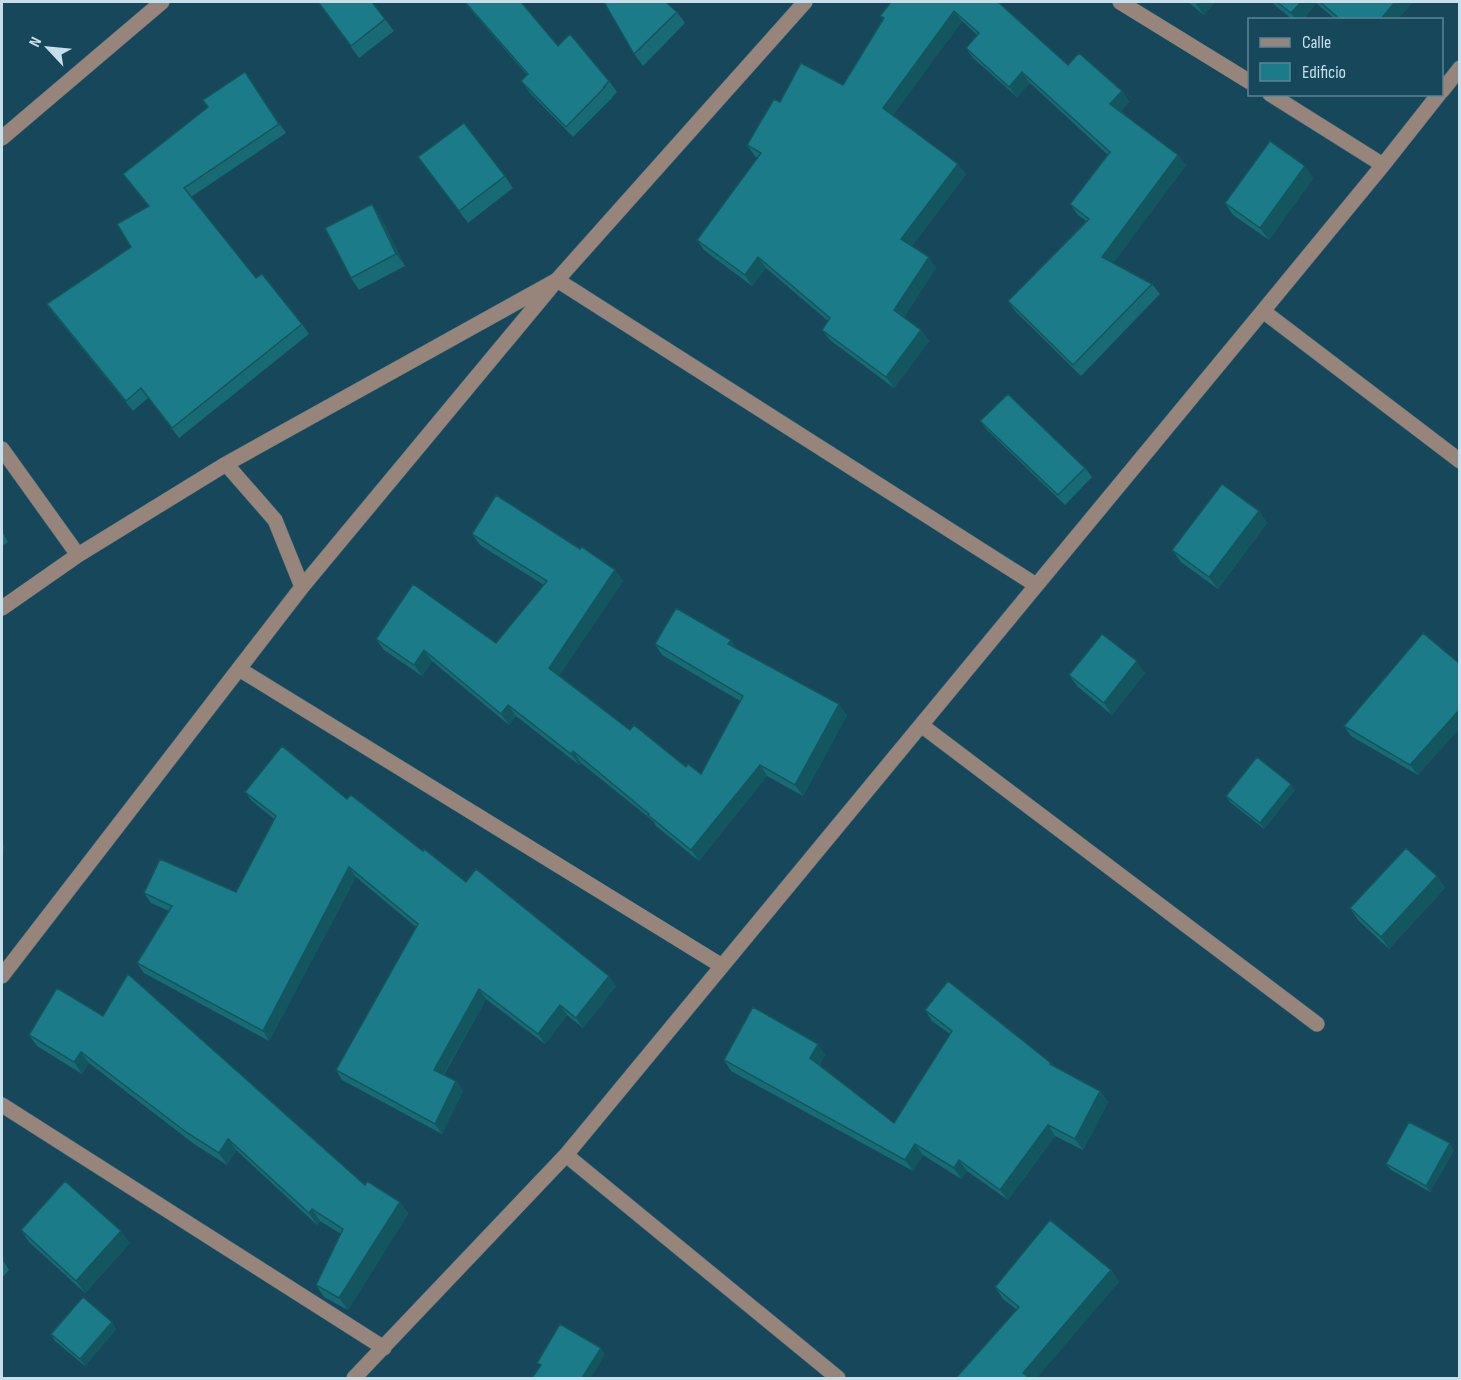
<svg xmlns="http://www.w3.org/2000/svg" width="1461" height="1380" viewBox="0 0 1461 1380" font-family="'Sofia Sans Condensed',sans-serif">
  <rect width="100%" height="100%" fill="#17475b"/>
  <g fill="none" stroke-linecap="round" stroke-linejoin="round">
    <g stroke="#3a6578" stroke-width="16">
      <path id="minor" d="M1120,2l130,80
        M1442,91l18,-23
        M1270,94l113,71
        M2,138l160,-136
        M1263,311l197,150
        M2,449l76,106
        M226,464l49,56 27,67
        M2,608l76,-53 148,-91 331,-184 479,305
        M239,669l483,297
        M921,725l396,299
        M2,976l300,-389 255,-307 248,-278
        M2,1105l382,243
        M566,1155l272,223
        M354,1378l212,-223 697,-844 120,-146 56,-71"/>
    </g>
    <use href="#minor" stroke="#97847a" stroke-width="15"/>
  </g>
  <path fill="#186a75" d="M464,2h57l37,44 51,35 8,11 -5,5v1l-39,39 -44,-45 -8,-11 6,-6z
    M998,2l70,63 54,26 7,11 -8,9 65,54 -73,98 39,21 8,10 -79,82 -65,-64 -8,-11 78,-80 -8,-6 -8,-11 38,-49 -78,-72 -13,14 -44,-39 -7,-10 11,-13 -15,-14 -69,94 73,59 -54,72 24,22 -32,49 17,13 8,11 -35,47 -64,-48 -8,-10 6,-9 -62,-53 -14,18 -48,-36 -7,-10 60,-82 -2,-2 -8,-11 33,-43 63,-17 40,-66 -3,-3z
    M1188,2h27l-11,13z
    M1271,2h140l1,1 -15,17h-61l-20,-17 -13,17h-10z
    M319,3l66,16 9,12 -35,27z
    M677,12l8,11 -42,43 -9,-12z
    M245,72l41,61 -95,64 65,81 46,46 7,10 -130,104 -31,-40 -15,13 -79,-97 -7,-10 84,-57 17,-41 -25,-32 85,-67z
    M418,157l87,19 8,12 -45,35z
    M1313,178l-44,62 -36,-25 -8,-12z
    M380,216l25,50 -46,24 -8,-12z
    M980,421l105,47 7,9 -27,28 -78,-75z
    M1259,511l8,12 -49,66 -37,-27 -9,-12z
    M2,531l6,11 -6,4z
    M472,534l108,15 35,21 8,11 -64,94 71,55 56,37 15,7 39,-73 -78,-46 -7,-11 81,4 111,67 -44,81 -36,-20 -68,85 -43,-35 -3,-5 -72,-58 -2,2 -63,-49 -7,9 -77,-64 -10,15 -38,-26 -8,-11 120,4 48,-58 -64,-40z
    M1460,664l-42,111 -67,-39 -7,-10z
    M1145,673l-33,42 -34,-28 -9,-12z
    M1295,790l-31,39 -34,-27 -4,-6z
    M245,792l102,7 76,52 43,31 150,104 -33,42 -16,-13 -22,29 -59,-45 -42,76 12,6 7,10 -21,43 -100,-54 -6,-10 80,-143 -60,-50 -87,164 -125,-68 -7,-10 32,-52 -18,-8 -7,-10 92,-1 38,-73 -22,-18z
    M1437,876l8,12 -56,61 -31,-29 -8,-12z
    M57,988l308,197 35,17 8,12 -60,96 -24,-13 -8,-12 25,-51 -21,-13 -3,4 -81,-75 -9,15 -33,-21 -105,-81 -7,11 -45,-28 -8,-11z
    M925,1010l128,56 47,25 8,11 -25,48 -28,-14 -47,64 -41,-29 -6,8 -38,-24 -10,16 -182,-100 -7,-11 101,-5 -6,11 75,57 56,-89 -18,-13z
    M1454,1150l-24,42 -39,-22 -5,-6z
    M21,1230l109,13 -45,50 -56,-51z
    M2,1259l7,11 -7,8z
    M1111,1270l8,12 -102,28 -14,-11 -8,-12z
    M112,1322l4,7 -31,37 -30,-25 -4,-7z"/>
  <path fill="#14565f" d="M1198,2h17l-11,13 -8,-11z
    M1301,2h14l1,1 -13,17h-7l-5,-7z
    M1395,2h16l1,1 -15,17h-17z
    M954,11l8,10 -71,97 -8,-10z
    M1022,72l8,11 -13,14 -8,-10z
    M1122,91l7,11 -11,12 -8,-10z
    M1178,155l8,10 -76,103 -8,-11z
    M958,164l8,10 -57,76 -8,-11z
    M1305,166l8,12 -44,62 -9,-12z
    M372,204l8,12 25,50 -9,-12z
    M758,257l8,11 -14,18 -7,-11z
    M929,257l7,11 -34,53 -8,-11z
    M921,330l8,11 -35,47 -8,-11z
    M1259,511l8,12 -49,66 -9,-12z
    M615,570l8,11 -66,98 -8,-11z
    M731,640l7,11 -10,-7z
    M424,650l8,11 -10,15 -8,-11z
    M1137,661l8,12 -33,42 -8,-12z
    M839,704l8,11 -44,81 -8,-11z
    M508,705l8,11 -7,9 -8,-11z
    M1460,709v19l-42,47 -8,-10z
    M573,751l8,12 -2,2 -8,-11z
    M760,765l7,11 -68,85 -8,-11z
    M1291,784l4,6 -31,39 -4,-6z
    M2,842l3,5 -3,6z
    M349,867l7,10 -87,164 -6,-10z
    M1437,876l8,12 -56,61 -8,-12z
    M609,976l7,10 -33,42 -7,-10z
    M479,989l7,10 -45,80 -7,-9z
    M560,1005l7,10 -22,29 -7,-10z
    M818,1044l7,11 -8,14 -7,-11z
    M81,1052l8,11 -7,11 -8,-12z
    M456,1081l7,10 -21,43 -7,-10z
    M1100,1091l8,11 -25,48 -8,-11z
    M1048,1125l7,11 -47,64 -8,-10z
    M228,1139l8,11 -9,15 -8,-12z
    M1450,1143l4,7 -24,42 -4,-6z
    M915,1144l8,11 -10,16 -8,-11z
    M959,1160l8,11 -6,8 -7,-11z
    M400,1202l8,12 -60,96 -9,-12z
    M312,1209l8,12 -3,4 -8,-12z
    M121,1231l9,12 -45,50 -9,-12z
    M1111,1270l8,12 -82,96h-12l-2,-5z
    M112,1322l4,7 -31,37 -5,-7z
    M601,1348l4,7 -14,23h-9z"/>
  <path fill="#1c7b88" stroke="#14565f" stroke-width="1.5" d="M320,2h52l13,17 -34,27 -32,-43z
    M465,2h56l37,44 12,-12 39,47 -5,6h1l-39,40 -45,-46 7,-7z
    M604,2h62l11,10 -43,42z
    M891,2h107l70,63 11,-12 43,38 -12,13 68,51 -76,102 50,27 -79,81 -65,-64 81,-82 -19,-15 40,-52 -88,-80 -13,15 -43,-39 13,-15 -25,-22 -71,97 75,56 -57,75 28,18 -35,53 27,20 -35,47 -64,-47 8,-12 -72,-61 -13,18 -48,-35 64,-87 -14,-8 27,-46 6,3 21,-39 42,22 41,-67 -4,-2z
    M1277,2h24l-10,11z
    M1320,2h75l-15,18h-39z
    M245,72l34,52 -95,64 72,90 6,-4 40,50 -130,104 -31,-40 -15,13 -79,-97 84,-57 -14,-23 32,-18 -26,-32 85,-67 -5,-7z
    M464,123l41,53 -46,35 -41,-54z
    M1270,141l35,25 -45,62 -35,-25z
    M372,204l24,50 -45,24 -26,-50z
    M1008,394l77,74 -27,27 -78,-74z
    M1222,484l37,27 -50,66 -37,-27z
    M496,495l84,54 2,-2 33,23 -66,98 81,62 4,-5 52,42 2,-3 13,10 42,-78 -88,-52 21,-36 55,32 -3,4 111,60 -44,81 -35,-20 -69,85 -43,-35 1,-1 -76,-63 -2,3 -63,-49 -7,9 -77,-64 -10,15 -38,-26 37,-55 83,59 51,-62 -75,-47z
    M1423,633l37,31v45l-50,56 -66,-39z
    M1102,634l35,27 -33,42 -35,-28z
    M282,746l65,53 4,-4 72,56 1,-2 42,33 10,-13 133,107 -33,42 -16,-13 -22,29 -59,-45 -45,81 22,11 -21,43 -99,-54 82,-146 -69,-57 -86,164 -126,-68 35,-57 -28,-13 16,-34 76,33 40,-76 -31,-24z
    M1257,757l34,27 -31,39 -34,-27z
    M1406,848l31,28 -56,61 -31,-29z
    M128,974l237,211 2,-4 33,21 -61,96 -23,-13 27,-56 -31,-20 -3,4 -81,-74 -9,14 -33,-21 -105,-80 -7,10 -45,-27 28,-47 46,28z
    M948,981l103,82 -1,1 50,27 -25,48 -27,-14 -48,65 -41,-30 -5,8 -39,-24 -10,16 -181,-100 29,-53 65,37 -8,14 84,65 58,-92 -27,-21z
    M1409,1122l41,21 -24,43 -40,-22z
    M65,1181l56,50 -45,50 -55,-51z
    M1050,1220l61,50 -88,103 5,3 -3,2h-69l63,-71 -24,-20z
    M83,1297l29,25 -32,37 -29,-25z
    M560,1324l41,24 -19,30h-50l9,-13 -4,-2z"/>
  <rect width="1461" height="1380" fill="none" stroke="#c7dfeb" stroke-width="6"/>
  <rect x="1248" y="18" width="195" height="78" fill="#17475b" stroke="#5d8495" stroke-width="1.5"/>
  <rect x="1260" y="38" width="30" height="9" fill="#97847a" stroke="#5d8495" stroke-width="1.5"/>
  <text x="1302" y="48" font-size="18" fill="#c7dfeb">Calle</text>
  <rect x="1260" y="63" width="30" height="18" fill="#1c7b88" stroke="#5d8495" stroke-width="1.5"/>
  <text x="1302" y="78" font-size="18" fill="#c7dfeb">Edificio</text>
  <g transform="translate(48 48) rotate(296)" stroke="#17475b" stroke-width="4.5" paint-order="stroke">
  <path d="M0-4.5L10 22L0 15L-10 22Z" fill="#c7dfeb"/>
  <text y="-9" font-size="16" font-weight="bold" text-anchor="middle" fill="#c7dfeb">N</text>
  </g>
</svg>
